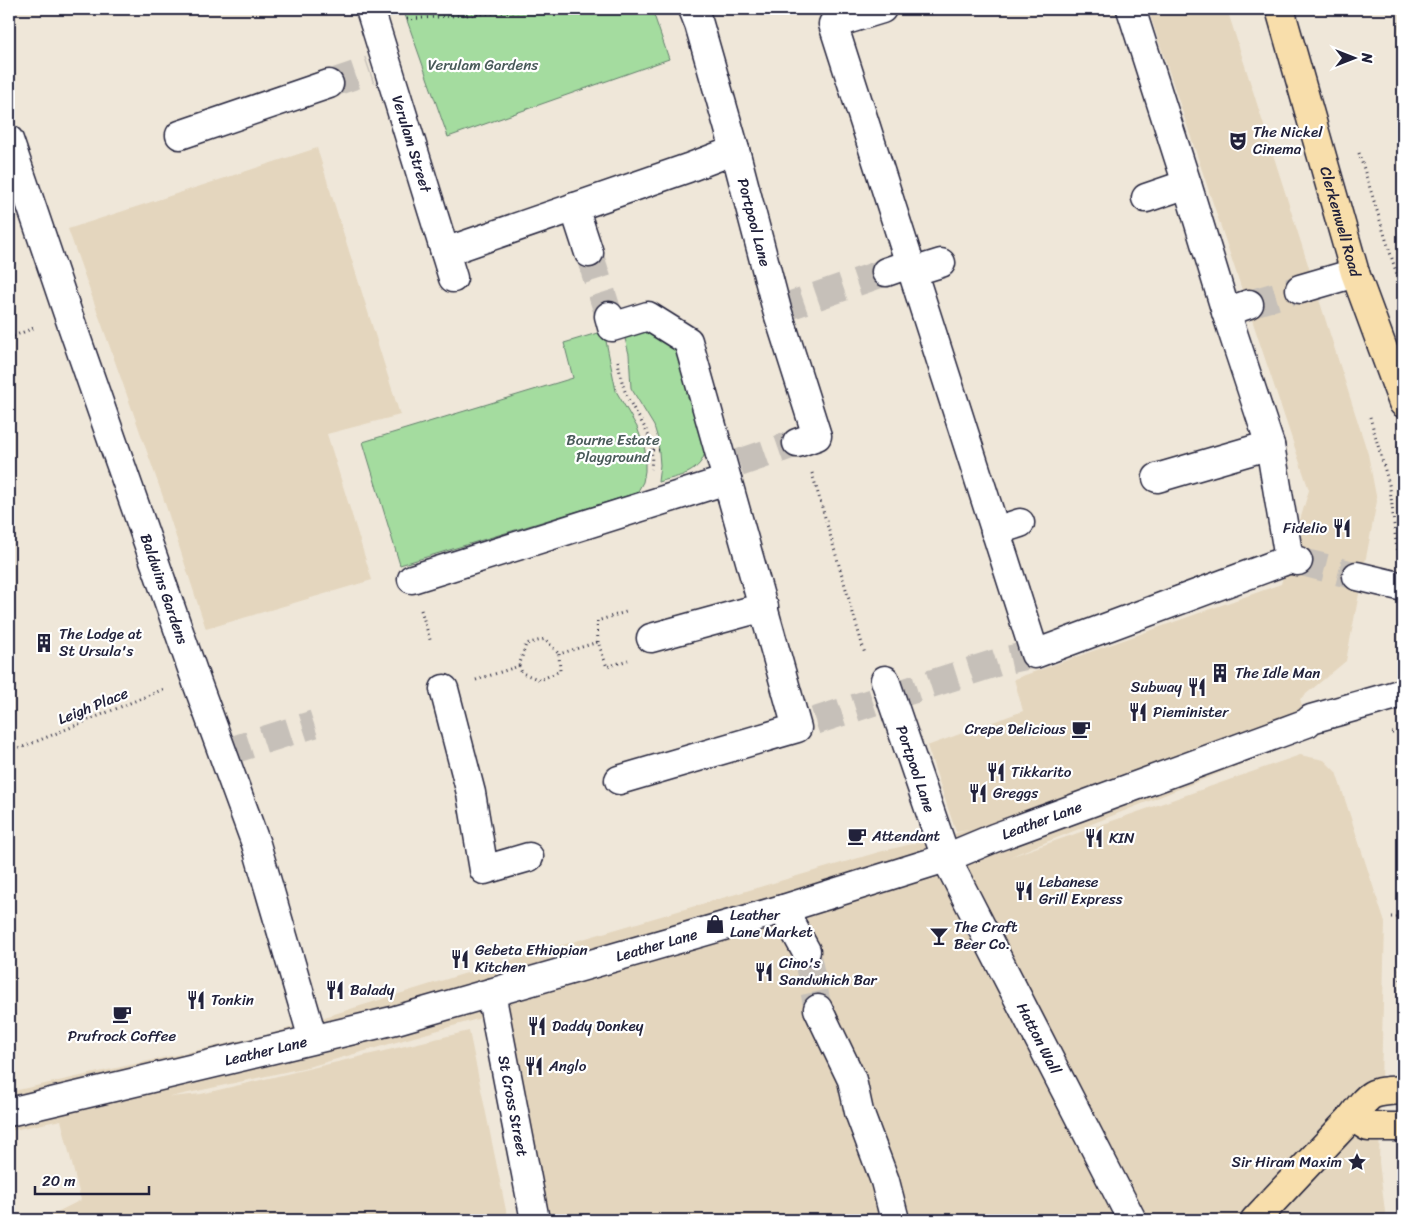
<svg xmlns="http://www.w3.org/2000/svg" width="1412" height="1229" viewBox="0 0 1412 1229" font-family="Sriracha,sans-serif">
  <rect width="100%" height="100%" fill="#efe7d9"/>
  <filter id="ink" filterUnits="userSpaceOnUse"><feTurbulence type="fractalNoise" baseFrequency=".02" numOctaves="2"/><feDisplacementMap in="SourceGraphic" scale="10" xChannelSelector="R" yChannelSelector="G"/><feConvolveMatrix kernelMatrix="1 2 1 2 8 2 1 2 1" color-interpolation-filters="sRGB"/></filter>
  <g filter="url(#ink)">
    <path fill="#e4d6be" d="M1148,9h79l141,445 9,47 -31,160 -46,38 12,37 -303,121 291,-102 24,5 12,12 49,151 -6,239 7,58h-843l-41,-208 -190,54 -142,31 31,-3 268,-63 39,189h-467l40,-20 -20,-80 -52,11v-39l261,-58 190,-59 419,-123 90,-22 -13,2 -29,-86 96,-35 -9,-32 267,-95 28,-94z
      M317,148l83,267 -73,19 45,146 -166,49 -44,-135 -94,-265z"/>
    <path fill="#a4dc9f" stroke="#637f6d" d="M403,9h249l17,50 -221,78z
      M641,326l40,24 25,99c-5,25 -27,27 -48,33l2,-17 -2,-26 -4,-13 -23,-38 -2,-34 -6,-23z
      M604,331l12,60 21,36 8,23v21l-2,11 -6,11 -237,72 -37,-123 210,-64 -9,-35z"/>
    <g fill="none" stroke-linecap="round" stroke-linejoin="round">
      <path stroke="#c6c0b9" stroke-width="28" stroke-dasharray="28 14" stroke-linecap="butt" d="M329,84l41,-14
        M589,253l20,63
        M1249,304l51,-15
        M777,310l109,-38
        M739,463l58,-20
        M1298,561l59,15
        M890,697l112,-36 33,-7
        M815,721l58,-19
        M223,753l91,-29
        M806,951l12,58"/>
      <g stroke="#22223b" stroke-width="31">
        <g id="minor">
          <path id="s1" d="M370,9l83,269"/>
          <path id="s2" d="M693,9l6,15 36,126 42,160 40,126 -20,7"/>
          <path d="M882,9l-49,15 202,630 247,-92 7,-3 9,2"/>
          <path d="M1131,9l56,175 39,128 44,133 19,114"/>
          <path d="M180,135l149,-51"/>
          <path id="s3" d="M9,140l59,174 129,369 59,161 57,195"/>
          <path d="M1146,198l41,-14"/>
          <path d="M574,207l15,46"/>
          <path d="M445,252l243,-84 47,-18"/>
          <path d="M886,272l23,-8"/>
          <path d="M912,272l29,-9"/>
          <path d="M1300,289l55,-16"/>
          <path d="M1226,312l23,-8"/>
          <path d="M609,316l3,11 36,-11 40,25 109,387 -178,52"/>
          <path d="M1157,478l113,-33"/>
          <path d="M995,531l25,-8"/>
          <path d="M1357,576l46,11"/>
          <path d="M412,579l315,-99"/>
          <path d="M651,638l113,-31"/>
          <path id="s4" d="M885,680l61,178 186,362"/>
          <path d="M444,689l27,104 13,77 45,-13"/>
          <path d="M783,909l23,42"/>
          <path id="s5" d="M491,993l44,227"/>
          <path d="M818,1009l34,71 7,32 26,69 10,39"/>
          <path id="s6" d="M9,1112l387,-92 387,-111 163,-51 48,-20 313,-115 4,-4 92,-26"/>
        </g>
      </g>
      <g stroke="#22223b" stroke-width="31">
        <g id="major">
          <path id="s7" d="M1280,9l75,264 48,130"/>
          <path d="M1403,1090c-32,2 -32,1 -51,27l16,10h35"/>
          <path d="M1255,1220l97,-103"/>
        </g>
      </g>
      <path stroke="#22223b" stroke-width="3" stroke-dasharray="1 4" stroke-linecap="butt" d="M407,19l146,-10
        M1359,153l44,141
        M9,338l27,-11
        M618,361c2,12 4,25 10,37 14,29 27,34 23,71
        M1370,417l20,71 7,63
        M653,450h6
        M812,473l53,181
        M421,610l10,33
        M598,642l-1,-21 32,-10
        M519,666l7,-22 19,-5 14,15
        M476,680l43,-14 3,7 18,7 20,-9 -1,-17 39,-12 9,25 21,-7
        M1392,733h10
        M9,751l9,-2 146,-60
        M1403,854l-3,174 3,23
        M1391,917h6"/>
      <use href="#minor" stroke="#fff" stroke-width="28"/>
      <use href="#major" stroke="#f8deab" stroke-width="28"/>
    </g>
  </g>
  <defs>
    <g id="theatre-bare" transform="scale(1.5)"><path d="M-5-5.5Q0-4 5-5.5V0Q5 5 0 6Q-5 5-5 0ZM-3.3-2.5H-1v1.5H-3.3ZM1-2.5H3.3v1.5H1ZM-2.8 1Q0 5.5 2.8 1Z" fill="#22223b" stroke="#fff" stroke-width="2.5" paint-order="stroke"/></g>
    <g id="restaurant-bare" transform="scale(1.5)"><path d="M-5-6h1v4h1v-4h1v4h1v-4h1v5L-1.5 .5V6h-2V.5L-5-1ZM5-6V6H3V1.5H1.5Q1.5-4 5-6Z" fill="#22223b" stroke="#fff" stroke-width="2.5" paint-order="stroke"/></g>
    <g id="building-bare" transform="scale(1.5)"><path d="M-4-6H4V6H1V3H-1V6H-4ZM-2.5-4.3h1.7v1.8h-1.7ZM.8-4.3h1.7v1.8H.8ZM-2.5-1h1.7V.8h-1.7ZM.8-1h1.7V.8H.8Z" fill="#22223b" stroke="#fff" stroke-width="2.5" paint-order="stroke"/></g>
    <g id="cafe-bare" transform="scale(1.5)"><path d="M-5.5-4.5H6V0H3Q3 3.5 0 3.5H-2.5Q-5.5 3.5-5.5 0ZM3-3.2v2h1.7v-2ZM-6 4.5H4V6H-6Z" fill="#22223b" stroke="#fff" stroke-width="2.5" paint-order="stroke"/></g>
    <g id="shop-bare" transform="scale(1.5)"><path d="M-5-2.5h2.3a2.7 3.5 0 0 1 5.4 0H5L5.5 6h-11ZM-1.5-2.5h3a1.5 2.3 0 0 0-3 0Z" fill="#22223b" stroke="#fff" stroke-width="2.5" paint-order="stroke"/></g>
    <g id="bar-bare" transform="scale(1.5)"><path d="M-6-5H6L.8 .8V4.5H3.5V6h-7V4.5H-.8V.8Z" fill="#22223b" stroke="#fff" stroke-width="2.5" paint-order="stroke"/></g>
    <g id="sight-bare" transform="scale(1.5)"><path d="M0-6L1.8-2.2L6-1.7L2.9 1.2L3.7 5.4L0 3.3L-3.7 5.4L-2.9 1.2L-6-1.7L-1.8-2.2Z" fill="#22223b" stroke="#fff" stroke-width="2.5" paint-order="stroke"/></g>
  </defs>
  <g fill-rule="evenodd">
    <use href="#theatre-bare" x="1238" y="141"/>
    <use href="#restaurant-bare" x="1342" y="528"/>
    <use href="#building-bare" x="44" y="643"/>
    <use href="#building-bare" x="1220" y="673"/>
    <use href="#restaurant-bare" x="1197" y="687"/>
    <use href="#restaurant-bare" x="1138" y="712"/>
    <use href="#cafe-bare" x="1081" y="729"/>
    <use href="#restaurant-bare" x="996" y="772"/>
    <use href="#restaurant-bare" x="978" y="793"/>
    <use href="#cafe-bare" x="857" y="836"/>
    <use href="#restaurant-bare" x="1094" y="838"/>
    <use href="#restaurant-bare" x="1024" y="891"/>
    <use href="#shop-bare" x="715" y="924"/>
    <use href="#bar-bare" x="939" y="936"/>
    <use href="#restaurant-bare" x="460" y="959"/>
    <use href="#restaurant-bare" x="764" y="972"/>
    <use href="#restaurant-bare" x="335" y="990"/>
    <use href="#restaurant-bare" x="196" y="1000"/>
    <use href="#cafe-bare" x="122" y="1014"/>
    <use href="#restaurant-bare" x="537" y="1026"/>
    <use href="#restaurant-bare" x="534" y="1066"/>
    <use href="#sight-bare" x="1357" y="1162"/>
  </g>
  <g text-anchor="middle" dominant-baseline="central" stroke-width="4.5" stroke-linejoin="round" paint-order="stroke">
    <g font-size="15" fill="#495a59" stroke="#fff">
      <text x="483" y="65">Verulam Gardens</text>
      <text x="613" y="440">Bourne Estate<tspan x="613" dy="17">Playground</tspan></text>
    </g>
    <g font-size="15" fill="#22223b" stroke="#fff" text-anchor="start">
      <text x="1253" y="132">The Nickel<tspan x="1253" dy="17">Cinema</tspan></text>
      <text x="1327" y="528" text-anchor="end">Fidelio</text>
      <text x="59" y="634">The Lodge at<tspan x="59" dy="17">St Ursula's</tspan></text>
      <text x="1235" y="673">The Idle Man</text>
      <text x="1182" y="687" text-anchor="end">Subway</text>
      <text x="1153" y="712">Pieminister</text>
      <text x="1066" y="729" text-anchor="end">Crepe Delicious</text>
      <text x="1011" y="772">Tikkarito</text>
      <text x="993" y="793">Greggs</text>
      <text x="872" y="836">Attendant</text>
      <text x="1109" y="838">KIN</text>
      <text x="1039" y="882">Lebanese<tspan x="1039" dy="17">Grill Express</tspan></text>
      <text x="730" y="915">Leather<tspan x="730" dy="17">Lane Market</tspan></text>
      <text x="954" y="927">The Craft<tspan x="954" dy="17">Beer Co.</tspan></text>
      <text x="475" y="950">Gebeta Ethiopian<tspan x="475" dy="17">Kitchen</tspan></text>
      <text x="779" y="963">Cino's<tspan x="779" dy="17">Sandwhich Bar</tspan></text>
      <text x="350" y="990">Balady</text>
      <text x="211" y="1000">Tonkin</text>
      <text x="552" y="1026">Daddy Donkey</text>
      <text x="122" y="1036" text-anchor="middle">Prufrock Coffee</text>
      <text x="549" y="1066">Anglo</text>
      <text x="1342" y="1162" text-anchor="end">Sir Hiram Maxim</text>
    </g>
    <g font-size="15" fill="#22223b" stroke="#fff">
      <text stroke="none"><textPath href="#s1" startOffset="141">Verulam Street</textPath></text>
      <text stroke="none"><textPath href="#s7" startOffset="221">Clerkenwell Road</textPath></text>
      <text stroke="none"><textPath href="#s2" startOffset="222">Portpool Lane</textPath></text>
      <text stroke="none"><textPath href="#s3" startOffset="475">Baldwins Gardens</textPath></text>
      <text transform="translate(93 706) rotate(-22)">Leigh Place</text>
      <text stroke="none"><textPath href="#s4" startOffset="94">Portpool Lane</textPath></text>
      <text stroke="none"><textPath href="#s6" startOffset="1074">Leather Lane</textPath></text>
      <text stroke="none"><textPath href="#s6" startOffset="669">Leather Lane</textPath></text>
      <text stroke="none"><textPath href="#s4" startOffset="391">Hatton Wall</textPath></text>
      <text stroke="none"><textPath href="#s6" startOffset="264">Leather Lane</textPath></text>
      <text stroke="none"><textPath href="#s5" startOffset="115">St Cross Street</textPath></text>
    </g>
  </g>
  <rect width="1412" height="1229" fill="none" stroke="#fff" stroke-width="30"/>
  <rect x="15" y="15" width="1382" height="1199" fill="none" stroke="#22223b" stroke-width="2" filter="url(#ink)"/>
  <g transform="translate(1354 58) rotate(90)" stroke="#ffffff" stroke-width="4" paint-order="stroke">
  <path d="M0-4L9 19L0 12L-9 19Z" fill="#22223b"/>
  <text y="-8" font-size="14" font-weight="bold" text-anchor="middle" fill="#22223b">N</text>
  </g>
  <path d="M35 1186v8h114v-8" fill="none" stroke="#22223b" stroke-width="2.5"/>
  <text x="42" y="1186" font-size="15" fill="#22223b" stroke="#ffffff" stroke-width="4" paint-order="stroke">20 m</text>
</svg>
